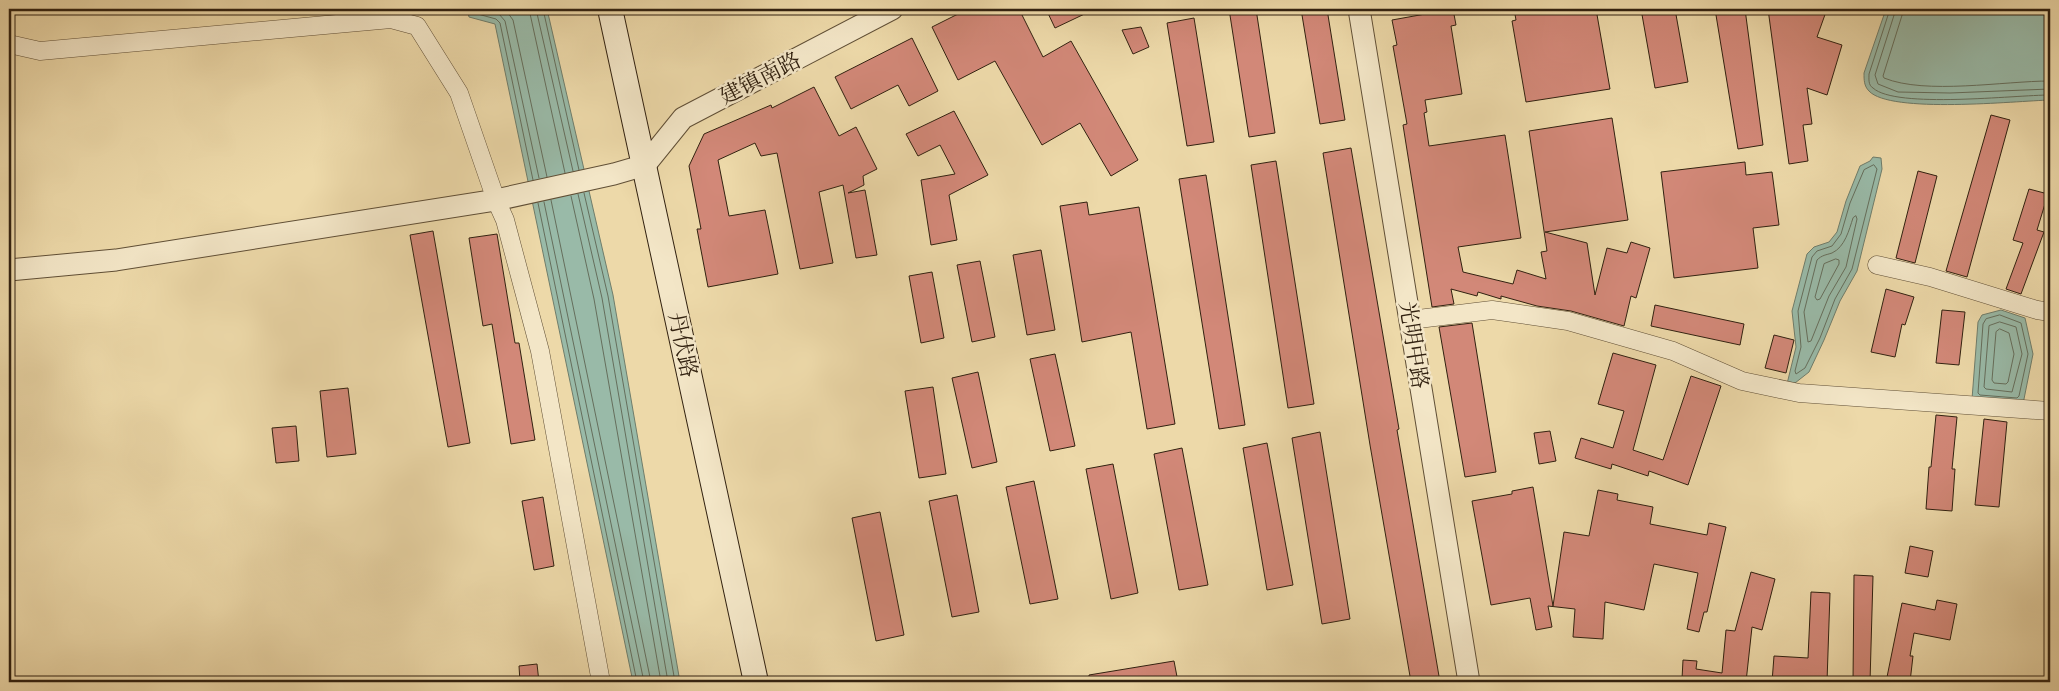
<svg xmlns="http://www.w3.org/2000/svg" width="2059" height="691" viewBox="0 0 2059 691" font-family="'EB Garamond','Noto Serif SC',serif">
  <rect width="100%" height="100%" fill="#edd9a9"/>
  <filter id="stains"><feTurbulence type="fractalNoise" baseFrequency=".004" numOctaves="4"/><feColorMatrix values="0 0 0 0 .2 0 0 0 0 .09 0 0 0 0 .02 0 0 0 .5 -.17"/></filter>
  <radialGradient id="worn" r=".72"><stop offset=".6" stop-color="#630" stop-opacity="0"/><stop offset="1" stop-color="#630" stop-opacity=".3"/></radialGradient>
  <path fill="#99baa8" stroke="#6f7d6b" d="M467,9h80l66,286 67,387h-47l-138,-658 -26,-7z
    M1886,9h164v91c-34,1 -160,14 -181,-9 -5,-5 -5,-11 -5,-18z
    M1873,157l8,1 1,11 -25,102 -17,30 -16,39 -15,32 -14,11 -8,1 9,-37 -4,-36 15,-57 7,-7 15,-5 8,-10 9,-31 14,-35 10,-5z
    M2001,310l24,8 8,36 -10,50 -51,-5 6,-77 4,-7z"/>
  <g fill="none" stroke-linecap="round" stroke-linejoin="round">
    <path stroke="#656e5c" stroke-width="1" d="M472,9l2,4 22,6 4,4 33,157
      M481,9l18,5 6,7 34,157
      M505,9l8,11 34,157
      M529,9l36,164
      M536,9l37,162
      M543,9l36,161
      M1890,9l-21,65c0,5 -1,11 4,14 23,21 142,7 177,7
      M1896,9l-21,66 3,9 20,8 52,1 100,-4
      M1904,9l-21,67 1,2c42,17 119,3 166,3
      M1874,165l3,4 -25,100 -17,30 -15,39 -15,30 -9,6 -1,-3 6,-24 -3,-36 14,-54 5,-6 15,-5 9,-12 9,-31 14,-33z
      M584,193l24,103 67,386
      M578,194l24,104 66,384
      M571,196l23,103 67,383
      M551,200l100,482
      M544,202l100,480
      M538,203l99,479
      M1856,216l1,3 -11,48 -17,29 -18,45 -3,1 -4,-30 13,-52c5,-5 9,-5 15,-7 13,-6 17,-23 21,-35z
      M1836,259l3,1v4l-19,35 -3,1 -2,-3 9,-33z
      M2000,315l21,8 7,31 -9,42 -2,2 -37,-3 -2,-2 5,-69 3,-5z
      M2000,322l16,5 6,27 -10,38 -26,-3 -2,-2 5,-61z
      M2000,329l9,4 5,21 -6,28 -2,2 -12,-1 -2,-3 4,-48z"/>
  </g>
  <path fill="#d28878" stroke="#312110" d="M968,9h51l24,48 28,-16 67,119 -27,16 -31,-53 -38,22 -47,-84 -37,19 -26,-53z
    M1046,9h49l-40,19z
    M1229,9h27l19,124 -26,4z
    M1301,9h26l18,111 -25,4z
    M1453,9l3,16 -5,1 11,68 -37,6 2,12 -3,1 5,33 76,-11 16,103 -63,9 5,25 50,12 4,-14 29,9 -5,-27 6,-1 -18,-120 83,-13 16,102 -83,12 42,11 8,52 12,-47 20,5 4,-11 19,6 -14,50 -5,-2 -7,30 -53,-15 -34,-5 -36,-10v3l-23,-7 -1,4 -26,-7 3,15 -22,3 -29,-182 4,-1 -14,-78 4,-1 -5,-25z
    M1514,9h82l14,80 -84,13 -14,-81 4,-1z
    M1641,9h34l13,73 -33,6z
    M1715,9h30l18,136 -25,4z
    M1768,9h59l-10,28 25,8 -15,50 -20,-7 5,36 -9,1 5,36 -19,3z
    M1194,18l20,124 -27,4 -20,-123z
    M1141,27l8,20 -16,7 -11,-24z
    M912,38l26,53 -29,15 -11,-21 -47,24 -16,-32z
    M814,87l25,49 17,-9 21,42 -14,7 1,9 -16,8 17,-3 12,65 -21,3 -13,-73 -24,7 14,71 -33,6 -23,-116 -16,3 -6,-13 -37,17 11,56 36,-6 13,64 -70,13 -11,-58h4l-12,-63 15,-32 67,-29 1,3z
    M954,111l34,64 -39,20 8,45 -26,5 -10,-65 34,-6 -15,-29 -22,11 -12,-22z
    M1991,115l19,5 -43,157 -21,-6z
    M1351,148l48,281 -2,1 43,252h-29l-41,-237 -47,-292z
    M1276,161l38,243 -26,4 -37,-243z
    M1745,162l1,13 26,-3 7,53 -26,3 5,40 -84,10 -13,-106z
    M1918,171l19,5 -22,87 -19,-5z
    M1206,175l39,250 -26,4 -40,-250z
    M2029,189l19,5 -11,36 7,2 -23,62 -15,-5 17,-46 -10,-3z
    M1087,202l2,13 50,-8 36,217 -28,5 -16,-97 -49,10 -22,-136z
    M433,231l37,212 -22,4 -38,-212z
    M497,234l18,109h4l16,97 -24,4 -19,-120 -9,2 -14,-88z
    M1041,250l14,80 -28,5 -14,-80z
    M980,261l15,76 -23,5 -15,-77z
    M932,272l12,66 -23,5 -12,-67z
    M1886,289l28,8 -9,28 -3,-1 -7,33 -24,-5z
    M1655,305l89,19 -4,21 -89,-19z
    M1942,310l23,2 -6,53 -23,-2z
    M1472,323l24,149 -31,5 -26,-150z
    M1774,335l20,5 -8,33 -21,-5z
    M1613,353l43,12 -23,85 30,10 28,-84 30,10 -33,99 -39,-14 -1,5 -36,-12 -1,5 -36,-11 6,-20 32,10 11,-37 -26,-7z
    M1055,354l20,92 -25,5 -20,-92z
    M978,372l19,90 -25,6 -20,-90z
    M933,387l13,87 -27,4 -14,-87z
    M348,388l8,66 -29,3 -7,-66z
    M1936,415l21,2 -5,52h3l-3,42 -26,-2 3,-42h2z
    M1984,419l23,3 -8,85 -24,-2z
    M296,426l3,35 -23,2 -4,-35z
    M1550,431l6,30 -17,3 -5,-31z
    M1320,432l30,187 -28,5 -30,-186z
    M1267,443l26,142 -26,5 -24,-142z
    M1182,448l26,137 -29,5 -25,-136z
    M1113,464l25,129 -27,6 -25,-130z
    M1034,481l24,118 -28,5 -24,-117z
    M1533,487l20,119 11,-74 25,4 9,-46 20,4 -1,6 36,7 -3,17 57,11 2,-12 17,4 -19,85h-3l-5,20 -12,-3 11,-56 -44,-9 -10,46 -39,-8 -2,37 -30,-2 2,-28 -27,-3 4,21 -16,3 -6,-32 -39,7 -19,-104 40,-7v-3z
    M957,495l22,117 -27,5 -23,-116z
    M543,497l11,69 -20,4 -12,-69z
    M880,512l24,123 -28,6 -24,-123z
    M1910,546l23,5 -5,26 -23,-4z
    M1751,572l24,7 -13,51 -10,-3 -6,55h-49l-15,-3 1,-19 14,1 -1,8 26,4 4,-43 9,1z
    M1854,575l19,1 -3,106h-17z
    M1811,592l19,1 -3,89h-55l2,-26 34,2z
    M1937,600l20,4 -7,36 -36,-7 -4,23h3l-3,26h-24l16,-79 33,7z
    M1174,661l4,21h-89v-7z
    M537,664l2,18h-19l-1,-16z"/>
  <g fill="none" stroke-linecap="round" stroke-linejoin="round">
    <g stroke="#604f36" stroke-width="19">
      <path id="minor" d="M9,44l31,7 351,-32 26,7 42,67 37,107 9,20 35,131 61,331
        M1877,265l53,12 107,33 13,2
        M1410,320l82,-10 76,11 105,30 69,30 57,12 251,18"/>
    </g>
    <g stroke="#604f36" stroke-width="23">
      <path id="tertiary" d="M1359,9l110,673
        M9,270l107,-10 380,-60 118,-26 31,-9 38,-47 209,-109"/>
    </g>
    <g stroke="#312110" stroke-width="26">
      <path id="secondary" d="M610,9l146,673"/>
    </g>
    <use href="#minor" stroke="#f3e6c7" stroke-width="18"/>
    <use href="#tertiary" stroke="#f3e6c7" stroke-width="21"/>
    <use href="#secondary" stroke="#f3e6c7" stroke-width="24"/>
  </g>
  <g text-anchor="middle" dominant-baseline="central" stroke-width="5" stroke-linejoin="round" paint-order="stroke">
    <g font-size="22" fill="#312110" stroke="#f3e6c7">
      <text transform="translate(760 78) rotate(-27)">建镇南路</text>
      <text transform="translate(683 345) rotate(78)">丹伏路</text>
      <text transform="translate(1414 345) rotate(81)">光明中路</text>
    </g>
  </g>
  <rect width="2059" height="691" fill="none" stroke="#edd9a9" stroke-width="30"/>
  <rect x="10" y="10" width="2039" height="671" fill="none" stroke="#312110" stroke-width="2.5"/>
  <rect x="15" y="15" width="2029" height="661" fill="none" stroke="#312110"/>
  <rect width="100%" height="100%" filter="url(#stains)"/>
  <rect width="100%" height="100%" fill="url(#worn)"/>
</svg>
